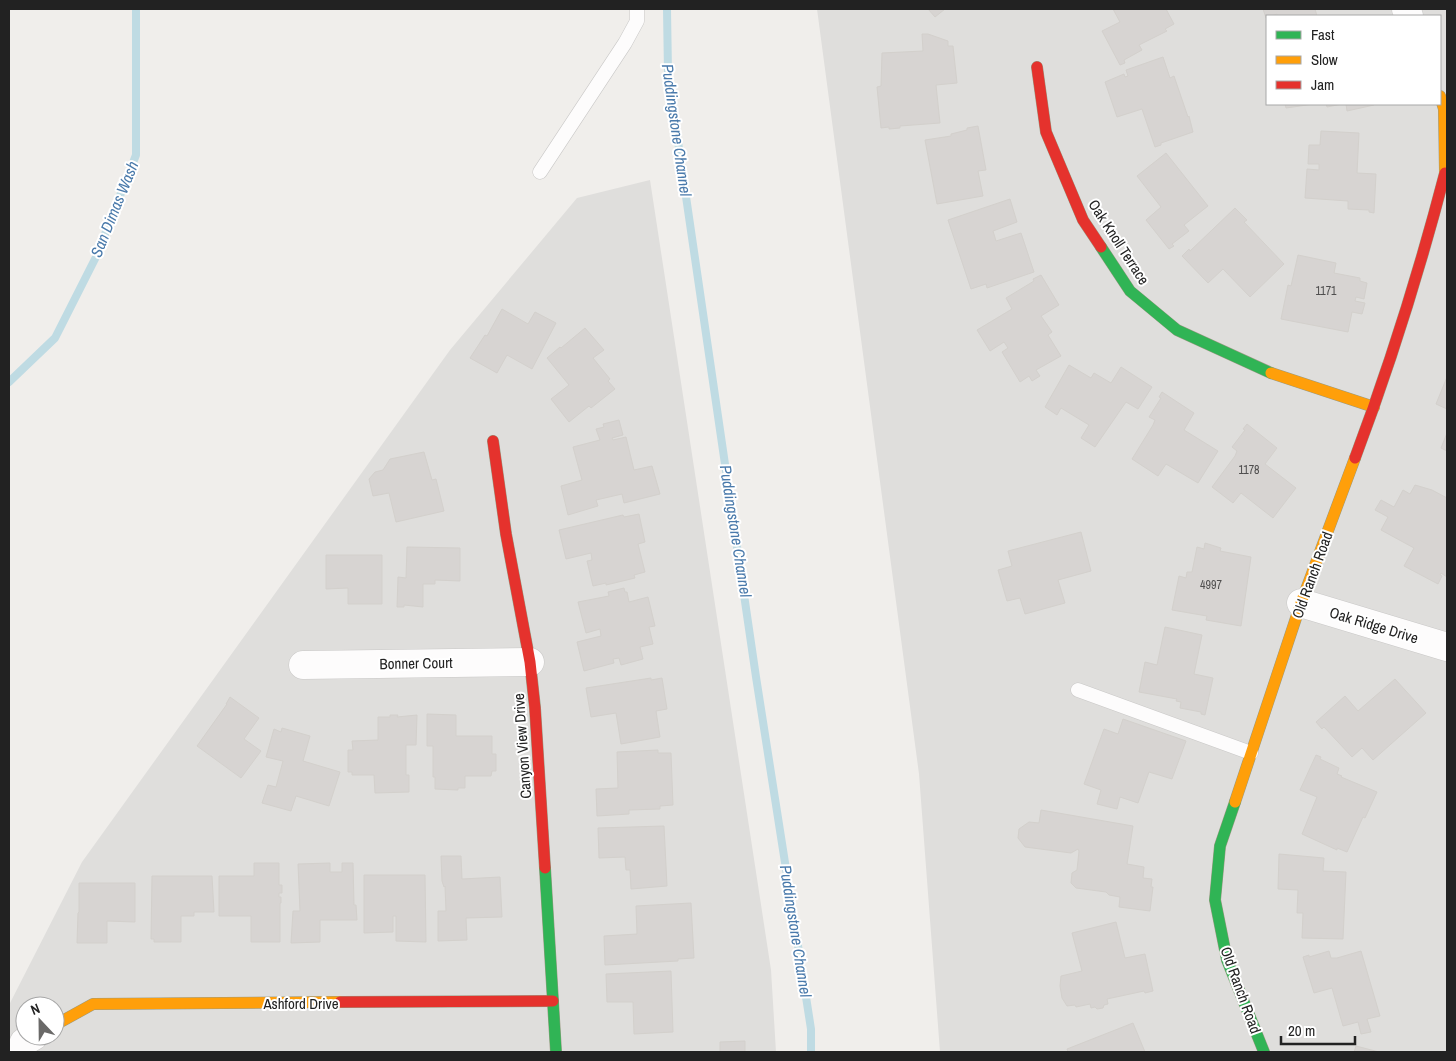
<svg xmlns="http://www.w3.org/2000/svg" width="1456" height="1061" viewBox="0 0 1456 1061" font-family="'Archivo Narrow',sans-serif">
  <rect width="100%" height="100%" fill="#f0eeeb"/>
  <path fill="#dfdedc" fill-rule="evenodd" d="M817,9h630v1043h-507l-21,-278zM1267,16h173v88h-173z
    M650,180l121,790 5,82h-767v-47l73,-143 368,-512 127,-152zM25,1006h30v30h-30z"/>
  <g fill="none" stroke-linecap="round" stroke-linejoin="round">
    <path stroke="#bfdbe3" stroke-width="8" d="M667,9l1,64 88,604 55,352v23
      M9,382l46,-44 41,-81 40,-102v-146"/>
  </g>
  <path fill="#d7d4d2" stroke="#d3d0cc" d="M928,9h17l-10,8z
    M1113,9h53l8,15 -9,5 2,2 -28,14 3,5 -18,10 1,3 -5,2 -18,-34 18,-9z
    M1263,9h52l2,7h-40v-2l-11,4z
    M922,34h6l20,7v5h5l4,37 -21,2 4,38 -40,3v2l-11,1v-2l-8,1 -4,-41 4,-1 1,-33 41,-2z
    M1163,57l7,21 4,-2 14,41 1,-1 4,16 -32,11v2l-6,2 -13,-38 -25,8 -12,-35 19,-8 1,3 3,-1 -2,-6z
    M1285,104h29l-28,4z
    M1326,104h16l-15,3z
    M1346,104h28v1l-27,6z
    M978,126l8,44 -8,1 5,25 -46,8 -12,-64 26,-4v-2l16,-4v-2z
    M1321,131l38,2 -2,40 19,1 -2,39 -5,-1v-2l-21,-1v-8l-43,-3 2,-29 12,1v-6h-11l1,-19h11z
    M1166,153l42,53 -24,19 5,6 -17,13 2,2 -5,3 -23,-29 15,-13 -24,-31z
    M1010,199l7,23 -24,9 3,10 25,-8 13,39 -47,16 -1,-4 -15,5 -23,-69z
    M1235,208l12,12 -3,2 40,42 -34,33 -27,-28 -15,14 -26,-27 7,-7 1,2z
    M1298,255l38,8 -2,10 26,5v3l7,2 -3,16 -8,-2 -1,4 10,2 -3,11 -10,-2 -4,20 -67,-13 7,-34 3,1z
    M1041,275l18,30 -18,11 11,16 -4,3 13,21 -25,14 4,6 -8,5 -3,-5 -9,6 -18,-30 6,-4 -4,-6 -14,9 -13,-21 35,-21 -6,-11 28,-17 -1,-2z
    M502,309l26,15 7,-12 21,11 -24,46 -25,-14 -10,18 -27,-15 15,-23 2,1z
    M585,328l19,22 -11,8 17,21 -2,2 7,8 -24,19 -2,-2 -20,16 -18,-23 18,-14 -22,-27 13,-11 1,1z
    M1069,365l22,13 3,-5 17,10 10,-16 31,20 -14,22 -12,-7 -31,45 -14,-9 8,-13 -28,-17 -4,7 -12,-8z
    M1447,377v32l-11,-5z
    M1162,392l32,21 -10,17 34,21 -20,32 -32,-19 -8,12 -26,-17 21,-34 2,-5 -6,-3 12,-19 -2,-1z
    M619,420l4,15 -11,3 1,2 13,-3 8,33 18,-4 8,28 -36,9 -2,-9 -26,6 2,6 -30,9 -7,-29 21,-6 -9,-33 27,-7 -4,-11 8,-2 -1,-3z
    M1247,424l30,24 -12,16 31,24 -23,30 -32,-25 -8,10 -21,-16 23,-31 2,-5 -5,-4 13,-17 -2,-1z
    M1447,433v18l-6,-3z
    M424,452l8,28 4,-1 8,32 -48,11 -7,-29 -16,3 -4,-17 6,-7 8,-2 7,-11z
    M1415,485l17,5 15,8v79l-6,-4 -1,2 2,1 -4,8 -34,-18 10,-18 -33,-18 7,-13 -13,-7 6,-10 13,7 9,-17 7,4z
    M639,514l6,28 -7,2 7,28 -11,3 1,3 -29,7v-2l-13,3 -6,-25 5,-1 -1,-7 -25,6 -7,-29 64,-15 1,2z
    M1081,532l10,39 -33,9 7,23 -40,11 -5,-16 -13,3 -9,-31 14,-4 -4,-15z
    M1205,543l16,5 -1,3 31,6 -10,69 -35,-6 1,-4 -35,-6 7,-34 7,2 1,-6h5l5,-25 7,2z
    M407,547l53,1v33l-25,-1v4h-12v23l-19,-2v2h-7l1,-30 8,1z
    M326,555h56v49h-34v-16l-22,1z
    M624,588l1,4h2l2,10 19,-5 7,29 -6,1 4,17 -13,3 3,12 -22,6 -2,-7 -6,1 1,4 -30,8 -7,-29 24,-6 -1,-7 -14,4 -8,-31 31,-6 -1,-4z
    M1165,627l37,8 -8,39 19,4 -8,37 -4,-1v-2l-21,-4 1,-6 -5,-1 1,-2 -38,-7 6,-30 12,3z
    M651,678v2l11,-2 5,31 -11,2 4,26 -39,7 -5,-31 -25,4 -5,-29z
    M1395,679l31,34 -53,47 -11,-12 -10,9 -28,-30 -2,2 -6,-7 29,-26 13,15z
    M230,697l29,21 -15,21 17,12 -20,27 -44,-32 30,-42h-1z
    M427,714l29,1v21h36v18h4v17h-4l-1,5h-26v12h-7v2l-23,-1v-12h-2v-31h-6z
    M390,715h8l-1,2 20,-2 -1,30h-10v30h3v17l-34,1 -1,-18h-22v-3h-4v-22h5l-1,-9 26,-1v-23h12z
    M1123,719l63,22 -14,38 -23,-7 -11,31 -18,-6 -3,12 -20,-5 4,-14 -17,-6 20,-55 14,5z
    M282,728l28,8 -7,25 37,11 -11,34 -33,-10 -5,15 -29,-8 6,-18 8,2 7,-26 -17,-4 8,-28 7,3z
    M658,750v3h13l2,52 -13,1v3l-31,1v4l-32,2 -1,-27 22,-1 -1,-36z
    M1316,755l5,2 -1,2 19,9 -2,6 5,2 -1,1 36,15 -12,26 -2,-1 -16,35 -10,-4v2l-35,-16 15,-37 -17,-7z
    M1041,810l92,16 -6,38 17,3 -1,11 9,1 -1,8h2l-3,24 -31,-4 1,-10 -11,-2 -3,-3 -30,-4 -5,-5 1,-10 5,-3 2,-19 -1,-2 -7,4 -46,-6 -7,-9 1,-9 10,-7 10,1z
    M664,826l3,60 -36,3 -1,-19h-4l-1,-13 -26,1 -1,-30z
    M1279,854l45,4 -1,13 23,1 -3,67 -41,-1 1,-25h-6l1,-23 -20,-1z
    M441,856h20l1,23 38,-2 2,40 -36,1 1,22 -29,1v-30h8l-1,-25 -1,1 -2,-6z
    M254,863h25v22h3v8h-3v4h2v6h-1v39h-29v-26h-32v-40h35z
    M330,863v9h12v-9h11l1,42h2l1,15h-37v22l-29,1 2,-32h7l-2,-47z
    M364,875h61l1,67 -30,-1v-25h-3v16l-29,1z
    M152,876h60l2,36h-20v4h-13v26h-27v-3h-3z
    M79,883h56v39l-28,-1v22h-30l1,-30 1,-1z
    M691,903l3,55 -16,1v2l-73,4 -1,-29 33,-2 -1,-28z
    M1116,922l9,36 20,-4 8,37 -8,2 -1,-2 -37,8 1,5 -4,1 -1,3 -6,1 -2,-2 -4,1 -1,-4 -14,3 -1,-2 -8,1 -5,-8 -2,-12 1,-10 21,-5 -10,-38z
    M1329,951l2,7h6l24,-7 19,65 -13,3 4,13 -10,2 -3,-12 -15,4 -11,-38 -18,5 -11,-36 6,-2v2z
    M671,971l2,61 -39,2 -1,-32h-26l-1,-28z
    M1133,1023l12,29h-77l-1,-3z
    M745,1041v11h-25v-10z
    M1356,1046l23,6h-25z"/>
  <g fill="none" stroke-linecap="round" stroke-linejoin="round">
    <g stroke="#c9c8c7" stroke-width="15">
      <path id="lane" d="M540,172l85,-129 12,-22v-12
        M1078,690l173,63"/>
    </g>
    <g stroke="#c9c8c7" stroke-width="29">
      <path id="street" d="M1406,9l3,7
        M1301,603l146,44
        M303,665l227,-3
        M20,1052l4,-10 10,-6"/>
    </g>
    <g stroke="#999a82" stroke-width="12">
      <path id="fast" d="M1101,247l29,44 47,39 94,43
        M1235,802l-15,44 -5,54 12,60 37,92
        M545,868l11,184"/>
    </g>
    <g stroke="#999a82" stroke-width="12">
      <path id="slow" d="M1440,96l4,13 1,64
        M1271,373l103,34
        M1235,802l66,-199 54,-145
        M55,1025l38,-21 247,-2"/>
    </g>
    <g stroke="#999a82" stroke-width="12">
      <path id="jam" d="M1037,67l9,65 37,88 18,27
        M493,441l13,93 24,128 5,46 10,160
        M1355,458c35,-93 65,-189 90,-285
        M340,1002l213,-1"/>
    </g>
    <use href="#lane" stroke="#fdfcfc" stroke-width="14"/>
    <use href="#street" stroke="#fdfcfc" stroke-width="28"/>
    <use href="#fast" stroke="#30b455" stroke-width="11"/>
    <use href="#slow" stroke="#ff9f0a" stroke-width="11"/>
    <use href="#jam" stroke="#e5322d" stroke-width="11"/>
  </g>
  <g text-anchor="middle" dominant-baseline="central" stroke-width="4" stroke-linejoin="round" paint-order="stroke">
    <g font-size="12" fill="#4f4e4e">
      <text x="1326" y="291">1171</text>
      <text x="1249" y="470">1178</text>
      <text x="1211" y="585">4997</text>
    </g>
    <g font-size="15" fill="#222" stroke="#fff">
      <text transform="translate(1119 242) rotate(57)">Oak Knoll Terrace</text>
      <text transform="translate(1312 575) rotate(-70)">Old Ranch Road</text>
      <text transform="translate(1374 625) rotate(17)">Oak Ridge Drive</text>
      <text transform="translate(416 663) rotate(-1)">Bonner Court</text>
      <text transform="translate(522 746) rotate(-94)">Canyon View Drive</text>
      <text transform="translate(1241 990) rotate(70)">Old Ranch Road</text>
      <text x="301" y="1003">Ashford Drive</text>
    </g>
    <g font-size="16" font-style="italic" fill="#4a7aab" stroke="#fff">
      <text transform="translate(677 130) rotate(82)">Puddingstone Channel</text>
      <text transform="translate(114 209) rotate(-68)">San Dimas Wash</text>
      <text transform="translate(736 531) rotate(81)">Puddingstone Channel</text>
      <text transform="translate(796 931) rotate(81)">Puddingstone Channel</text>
    </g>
  </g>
  <rect width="1456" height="1061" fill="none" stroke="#222222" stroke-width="20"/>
  <rect x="1266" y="15" width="175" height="90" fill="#ffffff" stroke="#a7a7a7"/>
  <rect x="1276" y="31" width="25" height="8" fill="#30b455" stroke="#a7a7a7"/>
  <text x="1311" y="40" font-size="15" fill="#222222">Fast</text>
  <rect x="1276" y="56" width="25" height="8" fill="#ff9f0a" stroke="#a7a7a7"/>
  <text x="1311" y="65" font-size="15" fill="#222222">Slow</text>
  <rect x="1276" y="81" width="25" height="8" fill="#e5322d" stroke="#a7a7a7"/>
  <text x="1311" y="90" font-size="15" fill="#222222">Jam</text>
  <g transform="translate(40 1021) rotate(338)"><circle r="24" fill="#ffffff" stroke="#a7a7a7"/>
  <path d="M0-4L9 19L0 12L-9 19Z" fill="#6a6968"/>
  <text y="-8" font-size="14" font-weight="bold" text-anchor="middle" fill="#222222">N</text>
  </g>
  <path d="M1281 1036v8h74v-8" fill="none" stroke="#222222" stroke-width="2.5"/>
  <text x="1288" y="1036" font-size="15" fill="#222222" stroke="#ffffff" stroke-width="4" paint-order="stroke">20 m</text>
</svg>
